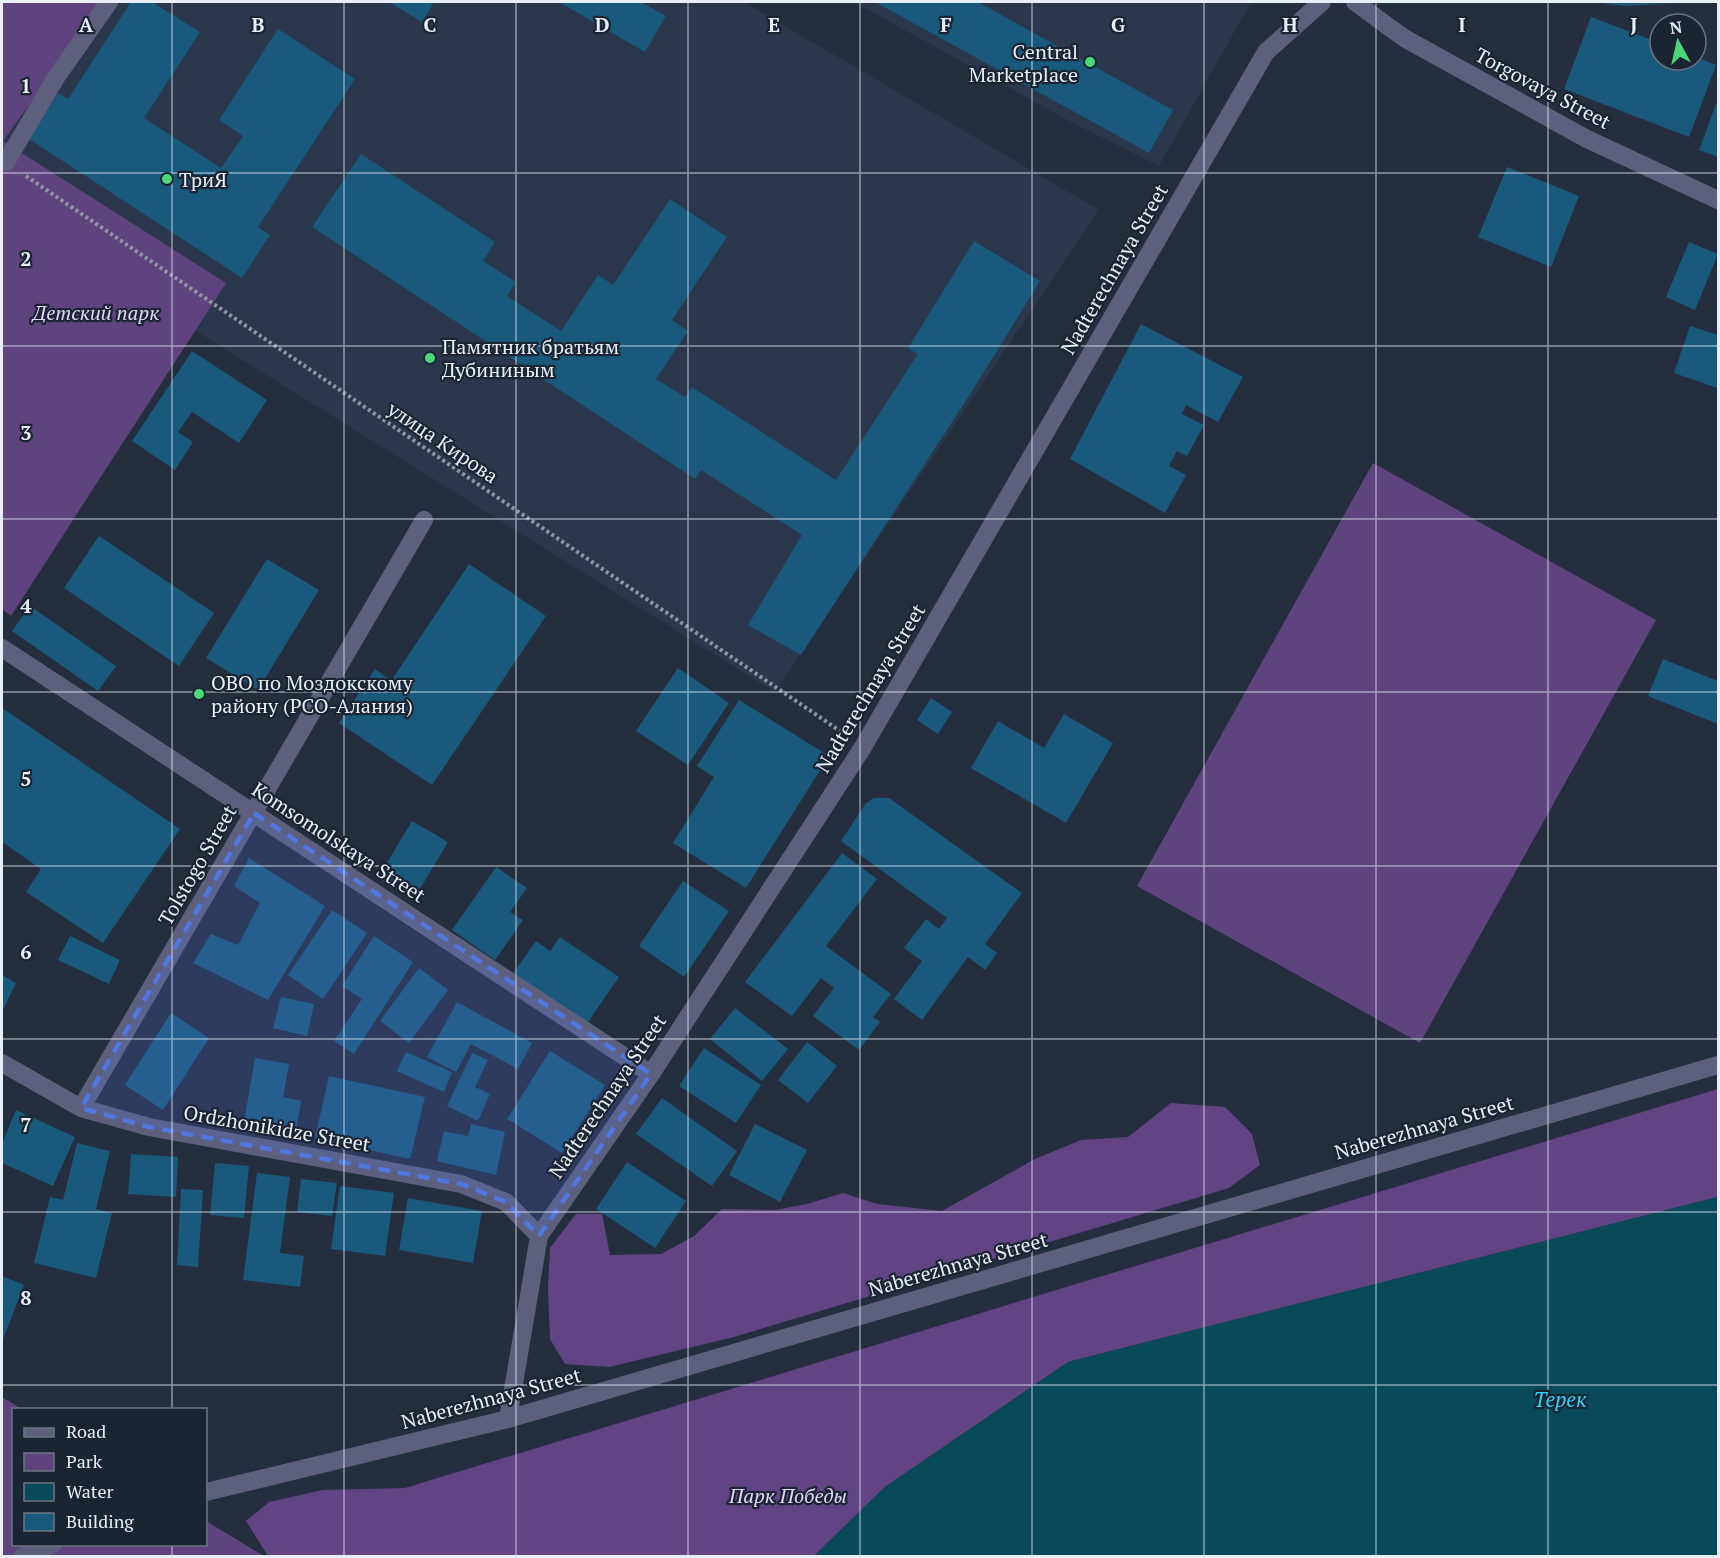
<svg xmlns="http://www.w3.org/2000/svg" width="1720" height="1558" viewBox="0 0 1720 1558" font-family="'PT Serif',serif">
  <rect width="100%" height="100%" fill="#252e3e"/>
  <path fill="#2a374c" d="M2,2h742l355,208 -324,482 -773,-482z
    M854,2h397l-92,164 -88,-44z"/>
  <path fill="#5e437f" d="M2,2h101l-100,139 223,142 -215,333 -9,-7z
    M1373,463l283,157 -236,423 -283,-157z
    M2,1397l20,12 -8,1v134h192v-23l58,35h-262z"/>
  <path fill="#624485" d="M1718,1089v108l-650,165 -183,125 -71,69h-546l-22,-35 23,-19 54,-12 82,-2z
    M1171,1103l54,4 27,27 8,31 -31,23 -495,149 -125,30 -44,-3 -15,-25 -2,-51 2,-40 26,-34h26l8,41 51,-1 33,-18 28,-27 54,1 31,-6 36,-11 34,11 65,7 93,-52 46,-19 47,-3z"/>
  <path fill="#084a58" d="M1718,1197v359h-904l71,-69 183,-125z"/>
  <path fill="#19597c" d="M131,2h21l48,30 -56,86 77,50 22,-32 -24,-16 59,-91 77,50 -97,148 12,8 -28,43 -213,-139 29,-46 10,6z
    M389,2h45l-12,20z
    M559,2h82l25,14 -21,36z
    M875,2h103l195,108 -24,43z
    M1600,2h71v1l-45,3 -27,-3z
    M1591,17l69,26v17h36v-3l20,8 -27,72 -125,-48z
    M1718,99v58l-19,-7z
    M361,154l134,88 -12,19 33,21 -9,14 54,35 37,-56 15,10 57,-86 57,38 -55,83 16,11 -32,48 29,18 7,-10 144,93 82,-126 -10,-6 66,-107 66,40 -66,107 -173,267 -53,-30 54,-90 -101,-65 -6,9 -383,-252z
    M1507,167l72,29 -28,71 -73,-30z
    M1689,242l29,12 -23,56 -29,-13z
    M1141,324l102,53 -25,45 -32,-17 -4,9 22,11 -17,31 -10,-5 -8,15 17,9 -21,38 -95,-54z
    M1690,326l28,9 -1,53 -43,-15z
    M192,351l75,49 -28,43 -47,-31 -14,20 15,10 -18,28 -43,-29z
    M99,536l115,77 -35,53 -115,-78z
    M267,559l52,31 -61,100 -52,-32z
    M469,564l77,52 -114,169 -93,-62 36,-54 16,12z
    M30,606l86,60 -18,25 -86,-60z
    M1663,659l55,22v43l-70,-28z
    M678,668l51,35 -41,62 -52,-34z
    M931,698l21,14 -14,22 -21,-14z
    M739,700l90,56 -83,132 -73,-45 41,-66 -17,-11z
    M2,708l178,121 -77,114 -77,-51 15,-23 -39,-27z
    M1064,714l49,29 -47,80 -95,-55 27,-47 46,27z
    M874,798h15l133,95 -37,51 12,9 -12,17 -17,-13 -46,63 -28,-21 28,-38 -18,-13 22,-29 13,10 8,-11 -106,-77 25,-38z
    M412,821l36,21 -34,57 -36,-21z
    M842,853l35,26 -51,67 65,48 -18,23 7,5 -21,28 -46,-34 21,-28 -13,-10 -29,38 -47,-34z
    M249,858l76,48 -57,94 -75,-37 18,-29 27,11 22,-42 -26,-17z
    M496,867l31,21 -17,24 13,8 -28,40 -43,-30z
    M683,881l46,30 -45,66 -45,-31z
    M332,910l35,23 -44,66 -35,-24z
    M70,936l50,24 -11,24 -51,-24z
    M374,936l39,26 -59,92 -20,-13 28,-42 -20,-13z
    M560,937l59,40 -33,48 -74,-50 24,-34 14,10z
    M419,968l29,22 -39,53 -29,-22z
    M2,975l14,8 -14,29z
    M281,997l33,7 -7,32 -34,-8z
    M457,1002l75,41 -14,26 -47,-25 -15,28 -29,-15z
    M735,1008l53,41 -26,32 -52,-42z
    M171,1013l38,25 -46,72 -38,-25z
    M807,1042l30,24 -29,37 -30,-23z
    M704,1048l57,37 -25,38 -57,-37z
    M550,1051l55,34 -43,68 -55,-34z
    M406,1052l46,20 -8,20 -47,-21z
    M472,1053l16,7 -13,27 15,7 -12,27 -31,-15z
    M255,1058l34,6 -6,33 18,4 -5,30 -52,-9z
    M329,1076l96,21 -15,62 -95,-21z
    M662,1098l75,53 -25,35 -76,-52z
    M16,1110l59,27 -22,49 -51,-23v-20z
    M471,1124l34,8 -9,43 -59,-14 7,-30 24,5z
    M755,1124l52,26 -27,52 -51,-27z
    M77,1143l33,8 -14,58 16,4 -16,65 -62,-15 16,-66 13,3z
    M131,1154l47,3 -2,40 -48,-3z
    M627,1162l59,39 -31,47 -59,-39z
    M215,1163l34,3 -5,52 -34,-3z
    M257,1173l33,4 -10,76 24,3 -4,31 -57,-7z
    M301,1179l36,4 -5,33 -35,-4z
    M340,1186l54,7 -9,63 -54,-7z
    M181,1189l22,1 -5,77 -21,-2z
    M408,1198l74,13 -9,52 -74,-13z
    M2,1276l22,9 -22,57z"/>
  <g fill="none" stroke-linecap="round" stroke-linejoin="round">
    <path stroke="#8f97a4" stroke-width="4" stroke-dasharray="3 3" stroke-linecap="butt" d="M26,176l817,557"/>
    <path stroke="#5d5f7d" stroke-width="18" d="M1355,2l49,36 183,101 131,61
      M6,162l51,-86 52,-74
      M2,648l649,426
      M2,1063l79,45 68,19 312,57 45,18 33,34
      M81,1108l343,-588
      M508,1419l31,-183 112,-162 212,-327 403,-695 56,-50
      M206,1492l302,-73 1210,-354
      M23,1556l30,-12"/>
  </g>
  <path fill="#5076e0" fill-opacity="0.2" stroke="#5076e0" stroke-width="4.5" stroke-dasharray="12 8" stroke-linejoin="round" d="M254,813l397,261 -112,162 -33,-34 -45,-18 -312,-57 -68,-19z"/>
  <path fill="none" stroke="#e8eff9" stroke-width="1.5" stroke-opacity="0.55" d="M172,2v1408M344,2v1554M516,2v1554M688,2v1554M860,2v1554M1032,2v1554M1204,2v1554M1376,2v1554M1548,2v1554M2,173h1716M2,346h1716M2,519h1716M2,692h1716M2,866h1716M2,1039h1716M2,1212h1716M2,1385h1716M172,1544v12"/>
  <g fill="#4ad778" stroke="#1b2433" stroke-width="2">
    <circle cx="1090" cy="62" r="6"/>
    <circle cx="167" cy="179" r="6"/>
    <circle cx="430" cy="358" r="6"/>
    <circle cx="199" cy="694" r="6"/>
  </g>
  <g text-anchor="middle" dominant-baseline="central" stroke-width="4.5" stroke-linejoin="round" paint-order="stroke">
    <g font-size="20" fill="#e8eff9" stroke="#1b2433" text-anchor="start">
      <text x="1078" y="51" text-anchor="end">Central<tspan x="1078" dy="23">Marketplace</tspan></text>
      <text x="179" y="179">ТриЯ</text>
      <text x="442" y="346">Памятник братьям<tspan x="442" dy="23">Дубининым</tspan></text>
      <text x="211" y="682">ОВО по Моздокскому<tspan x="211" dy="23">району (РСО-Алания)</tspan></text>
    </g>
    <g font-size="20" fill="#e8eff9" stroke="#1b2433">
      <text transform="translate(1543 88) rotate(28)">Torgovaya Street</text>
      <text transform="translate(1114 269) rotate(-60)">Nadterechnaya Street</text>
      <text transform="translate(443 442) rotate(34)">улица Кирова</text>
      <text transform="translate(870 688) rotate(-59)">Nadterechnaya Street</text>
      <text transform="translate(339 842) rotate(33)">Komsomolskaya Street</text>
      <text transform="translate(197 865) rotate(-60)">Tolstogo Street</text>
      <text transform="translate(607 1096) rotate(-56)">Nadterechnaya Street</text>
      <text transform="translate(1424 1127) rotate(-16)">Naberezhnaya Street</text>
      <text transform="translate(277 1128) rotate(10)">Ordzhonikidze Street</text>
      <text transform="translate(958 1264) rotate(-16)">Naberezhnaya Street</text>
      <text transform="translate(491 1398) rotate(-15)">Naberezhnaya Street</text>
    </g>
    <g font-size="20" font-style="italic" fill="#e3d4fa" stroke="#1b2433">
      <text x="96" y="312">Детский парк</text>
      <text x="788" y="1495">Парк Победы</text>
    </g>
    <g font-size="21" font-style="italic" fill="#2cd7fa" stroke="#1b2433">
      <text x="1560" y="1399">Терек</text>
    </g>
  </g>
  <g font-size="20" text-anchor="middle" font-weight="bold" fill="#e8eff9" stroke="#1b2433" stroke-width="4.5" stroke-linejoin="round" paint-order="stroke">
    <text x="86" y="32">A</text>
    <text x="258" y="32">B</text>
    <text x="430" y="32">C</text>
    <text x="602" y="32">D</text>
    <text x="774" y="32">E</text>
    <text x="946" y="32">F</text>
    <text x="1118" y="32">G</text>
    <text x="1290" y="32">H</text>
    <text x="1462" y="32">I</text>
    <text x="1634" y="32">J</text>
    <text x="26" y="93">1</text>
    <text x="26" y="266">2</text>
    <text x="26" y="440">3</text>
    <text x="26" y="613">4</text>
    <text x="26" y="786">5</text>
    <text x="26" y="959">6</text>
    <text x="26" y="1132">7</text>
    <text x="26" y="1305">8</text>
  </g>
  <rect width="1720" height="1558" fill="none" stroke="#e8eff9" stroke-width="6"/>
  <rect x="12" y="1408" width="195" height="138" fill="#1b2433" stroke="#6d7582" stroke-width="1.5"/>
  <rect x="24" y="1428" width="30" height="9" fill="#5d5f7d" stroke="#6d7582" stroke-width="1.5"/>
  <text x="66" y="1438" font-size="18" fill="#e8eff9">Road</text>
  <rect x="24" y="1453" width="30" height="18" fill="#5e437f" stroke="#6d7582" stroke-width="1.5"/>
  <text x="66" y="1468" font-size="18" fill="#e8eff9">Park</text>
  <rect x="24" y="1483" width="30" height="18" fill="#084a58" stroke="#6d7582" stroke-width="1.5"/>
  <text x="66" y="1498" font-size="18" fill="#e8eff9">Water</text>
  <rect x="24" y="1513" width="30" height="18" fill="#19597c" stroke="#6d7582" stroke-width="1.5"/>
  <text x="66" y="1528" font-size="18" fill="#e8eff9">Building</text>
  <g transform="translate(1678 42) rotate(352)"><circle r="28" fill="#1b2433" stroke="#6d7582" stroke-width="1.5"/>
  <path d="M0-4.5L10 22L0 15L-10 22Z" fill="#4ad778"/>
  <text y="-9" font-size="16" font-weight="bold" text-anchor="middle" fill="#e8eff9">N</text>
  </g>
</svg>
